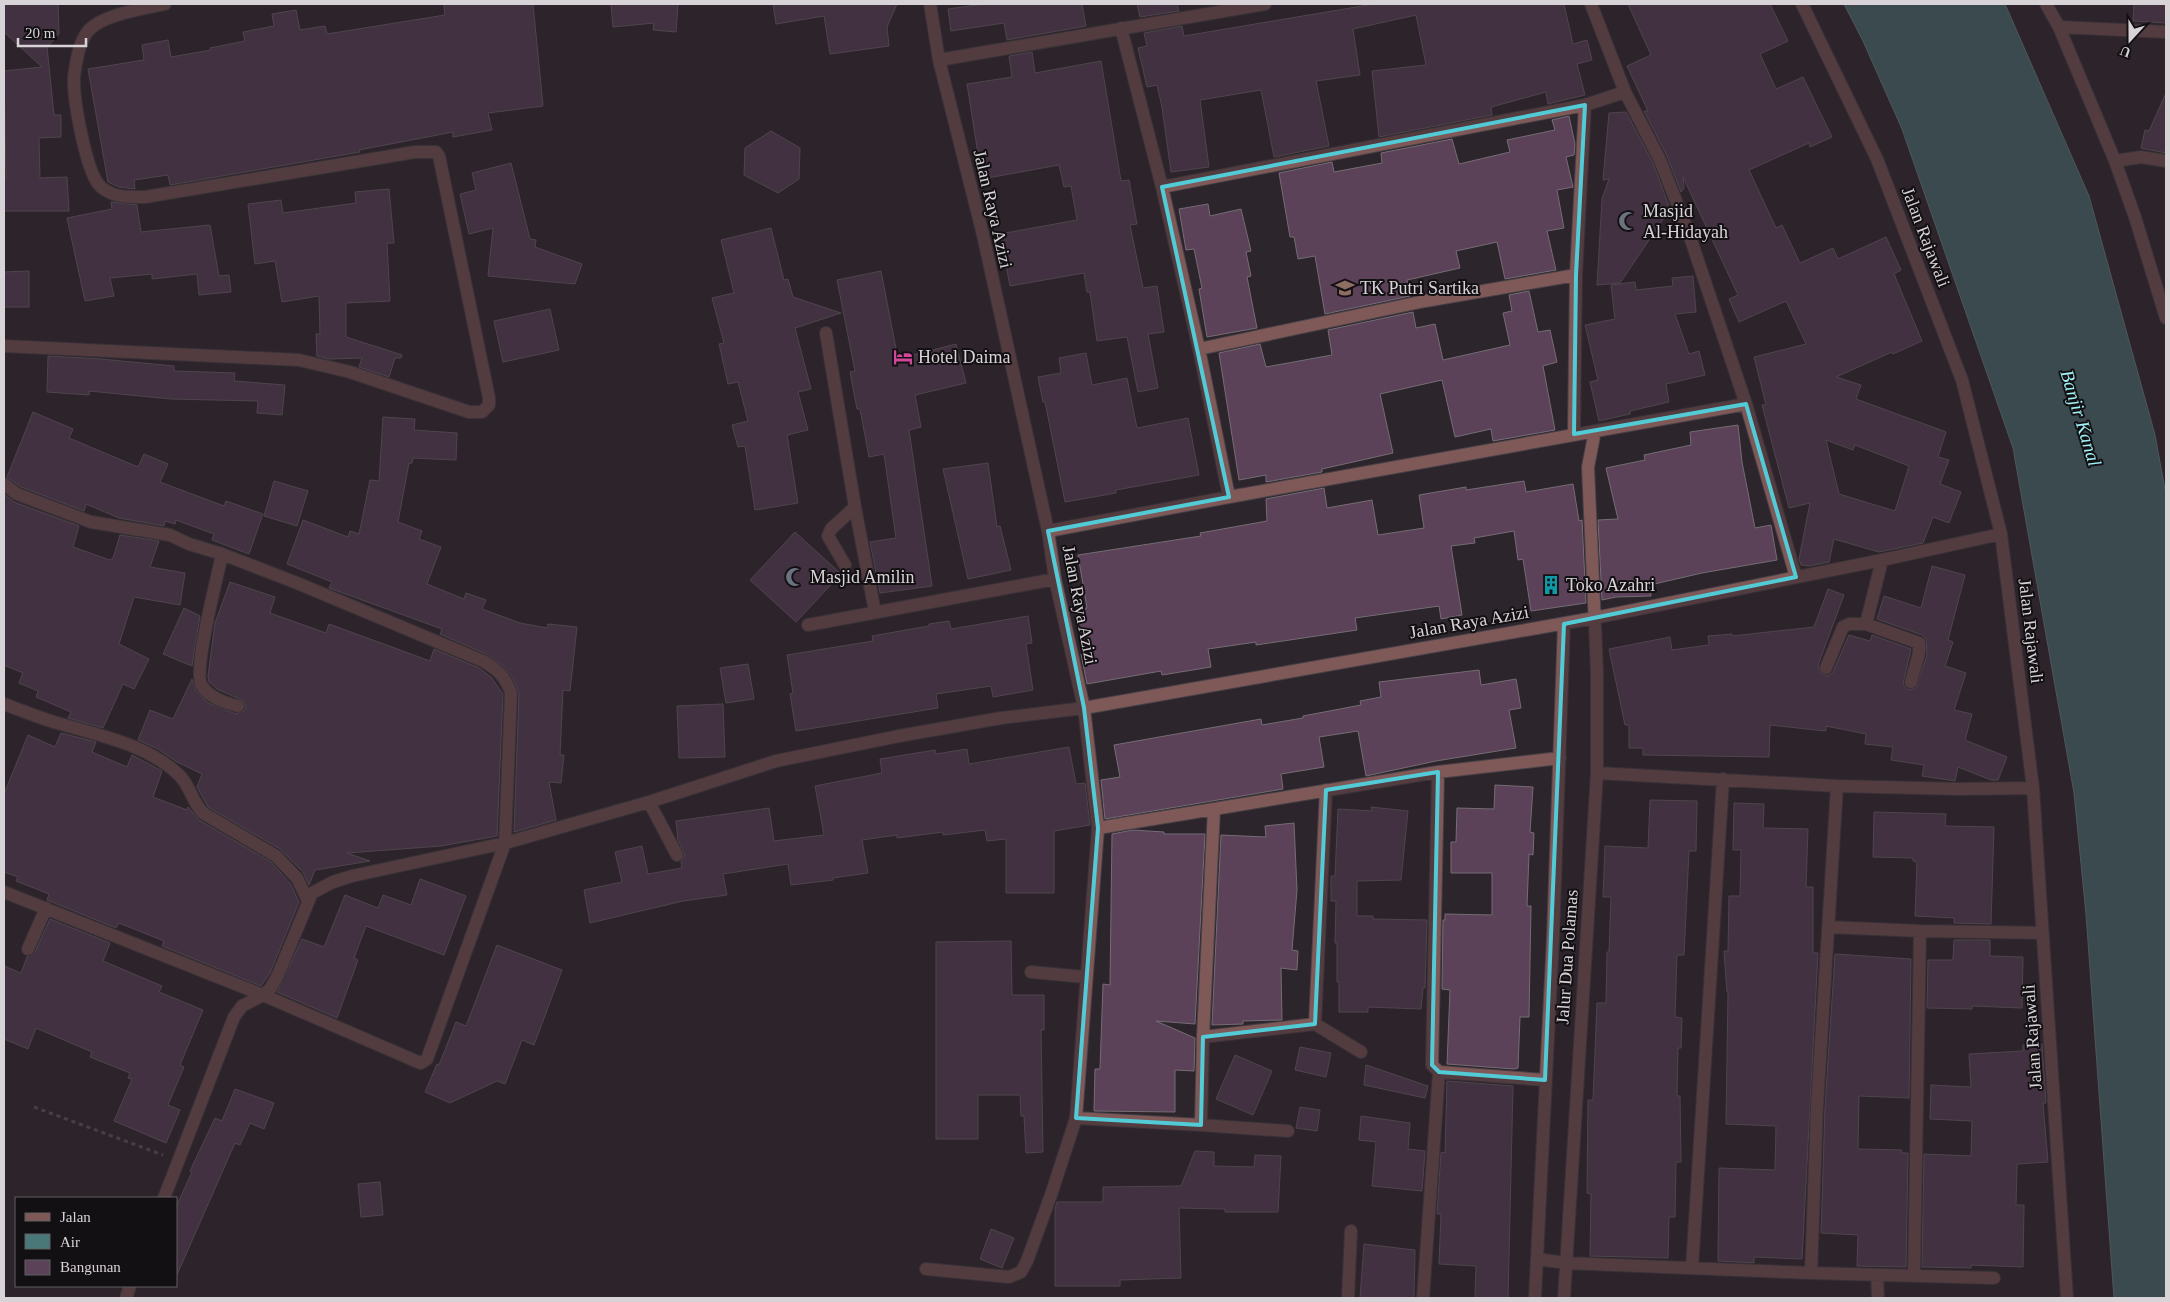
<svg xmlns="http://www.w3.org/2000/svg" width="2170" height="1302" viewBox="0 0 2170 1302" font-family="Georgia,serif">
  <rect width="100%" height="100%" fill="#2d252c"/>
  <path fill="#4a7879" stroke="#759395" d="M1844,4h161l84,192 66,239 11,60v803h-52l-28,-384 -12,-121 -61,-345 -111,-319 -39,-88z"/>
  <path fill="#5b4259" stroke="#756c74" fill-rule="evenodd" d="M4,4h54l1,30 -12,13 7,68h7v22l-22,1 1,40 27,-1 2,34h-65v-33h2l-2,-107 38,-4 -38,-35z
    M446,4h87l10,102 -55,7 4,17 -39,7v-5l-94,18 1,2 -190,33 -2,-10 -34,5 1,9 -16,-2 -11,-5 -20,-113 56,-9 -2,-15 26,-5 3,17 40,-7 -1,-2 35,-7 -2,-9 31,-6 -2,-12 24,-4 4,20 25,-4 2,8 118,-19 -1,-10z
    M611,4h67l-2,28 -23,-2 1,-7 -41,4z
    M773,4h124l-10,23 2,19 -59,8 -6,-38 -48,8z
    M984,4h98l4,22 -79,14 -3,-17 -53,8 -3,-22z
    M1137,4h40l2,7 -39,6z
    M1374,4h190l9,40 14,-4 5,20 -15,4 8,31 -37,9 -2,-12 -55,15 1,8 -113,22 -7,-66 54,-6 -10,-50 -63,14 7,46 -44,6 13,65 -55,11 -13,-67 -61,10 9,67 -38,5 -9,-65 -5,-22 -10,2 -9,-39 9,-2 -3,-13 38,-7 2,10z
    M1628,4h142l18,37 -28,13 16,35 27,-12 29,60 -22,10 -1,-4 -60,27 27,58 6,-3 18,38 33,-15 5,11 48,-22 15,33 -7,4 28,67 -29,13 -1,-2 -56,25 25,8 -5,14 90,33 -8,25 11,3 -9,24 21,8 -12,31 -16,-6 -10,26 -44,9 -45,-13 -5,23 -20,4 -8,-1 -2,-6 11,-56 -21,5 -27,-103h4l-12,-48 52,-13 -20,-43 -47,21 -10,-23 9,-4 -55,-118 1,11 -3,4 -14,-36 -23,-45h4l-21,-45 24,-11zM1826,440l27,10 2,-5 54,21 -14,45 -56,-17z
    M2134,4h32v19l-33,-2z
    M1032,52l3,21 66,-12 20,120 8,-1 8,44 -7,1 13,63 14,-2 7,46 -16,2 10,54 -20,4 -11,-55 -30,4 -7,-49h-3l-3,-19 -74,13 -10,-52 77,-14 -6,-34 -7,1 -5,-22 -77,14 -15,-95 45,-7 -3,-21z
    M2166,93v60l-25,-5 4,-18 4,1z
    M1626,112l27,51 17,46 -50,74 -23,2 5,-86 7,-20 -6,1 6,-67z
    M1569,116l6,28 -1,11 -8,2 7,30 -16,3 7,38 -17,3 9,39 -51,9 -8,-37 -41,9 4,17 -53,12 3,16 -85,18 -10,-58 -17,3 -4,-22h-4l-11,-64 53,-11 2,10 48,-9 -1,-10 71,-14 7,25 51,-12 -3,-12 48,-10 -3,-10z
    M771,131l29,17 -1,31 -21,14 -34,-18 1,-27z
    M511,163l19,76 6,1 -1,7 47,17 -7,20 -87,-8 5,-48 -24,6 -9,-40 16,-4 -4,-17z
    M389,189l5,54h-7l3,58 -44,2v34l56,18 -1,3h-6l-6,19 -30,-10 3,-9 -33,1 -12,-3 -1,-22h4l-1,-38 -37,6 -7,-41 -20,3 -7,-60 33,-4 2,13 73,-10 -1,-11z
    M111,202l26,3 4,27 69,-7 9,51 10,-1 2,17 -32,3 -2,-21 -45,5v-5l-42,4 4,18 -29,5 -18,-83 45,-9z
    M1208,204l2,12 31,-7 10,42 -5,1 5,24 -4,1 10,51 -50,9 -8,-48 3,-1 -8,-39 -8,1 -7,-41z
    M771,228l13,52 4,-1 5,18 48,16 -46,15 16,61 -13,3 10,38 -21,5 11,68 -43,7 -10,-64 -7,1 -6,-22 16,-4 -10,-39 -10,2 -9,-40 5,-1 -12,-45 22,-5 -13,-53z
    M29,271v36h-25v-35z
    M881,271l17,88 58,-15 10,39 -51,12 6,32 -12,3 23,156 -52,7 -10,-51 26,-4 -12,-84 -15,3 -9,-48h-3l-7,-37 5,-1 -18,-91z
    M1693,276l3,36 -21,2 14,40 10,-3 6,24 -39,9 3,18 -39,9v3l-31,7 -9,-39 8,-2 -13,-55 30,-6 -4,-34 24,-3 1,8 37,-4 -1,-8z
    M1529,291l9,41 12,-2 7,32 -14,4 12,64 -62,11 -2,-12 -36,8 -13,-57 -62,14 13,59 -71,16v3l-56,10v-7l-27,5 -20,-127 41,-9 6,23 66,-12 -4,-25 85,-18 3,16 19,-4 8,36 67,-15 -7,-32 9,-2 -3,-16z
    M550,309l9,41 -56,12 -9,-41z
    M1086,353l6,32 35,-7 10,50 51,-10 11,57 -83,15v3l-51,9 -20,-100h-2l-5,-25 23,-4 -2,-15z
    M48,356l53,3 73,7v5l61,2 -1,8 51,4 -3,30 -25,-2 1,-12 -87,-2 -82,-8v4l-42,-3z
    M33,412l40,17 -4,9 69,29 6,-13 24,10 -8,18 64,24 2,-5 37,13 -14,40 -37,-14 2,-6 -38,-14 -1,4 -10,-3 -1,5 -45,-8 -33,-14 -2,7 -63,-24 -14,-10z
    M383,417l32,2 -1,11 43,3 -1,27 -43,-2 -1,5h-3l-11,59 24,9 -3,8 22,8 -14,37 37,15 2,-6 20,7 -4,9 38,14 27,5 1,-4 29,3 -7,64 -7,-1 -3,65h4l-3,28 -12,-1 7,38 -42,12 5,-139 -6,-15 -11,-13 -16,-11 -46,-20 2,-5 -113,-41 3,-6 -45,-18 16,-44 45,17 2,-6 9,3 11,-54 9,1z
    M1738,425l4,37 13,66 16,-3 6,35 -75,13 -52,12 1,11 -35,1 -14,3 -4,-80 20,-1 -12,-51 39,-8 -1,-5 47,-10 -1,-13z
    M988,463l9,64 3,-1 11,44 -43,9 -25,-110z
    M274,481l34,10 -11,35 -33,-10z
    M1524,481l2,11 47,-8 6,37 3,-1 4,83 -55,8 -8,-52 -5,1 -4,-29 -40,7 1,5 -24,3 11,69 -21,4 -2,-13 -84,12 2,12 -101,15v-3l-48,7 3,18 -49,8 -1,-4 -74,13 -6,-30h3l-8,-44 11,-2 -9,-53 123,-19 -1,-3 67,-12 -1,-22 58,-11 3,20 45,-8 6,35 46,-7 -5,-33 47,-8v3z
    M4,494l10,8 65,24 -6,21 37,13 3,-2 7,-23 39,6 -9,26 35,6 -5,32 -46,-8 -15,47 30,15 -15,30 -11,-5 -20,44 -35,-10 3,-6 -35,-15 2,-6 -19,-8 4,-10 -19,-8z
    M795,532l46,42 -45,48 -46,-42z
    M1932,566l33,9 -17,65 5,2 -8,24 21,7 -12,37 18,4 -7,26 42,17 -9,23h-7l-33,-13 -3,14 -33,-5 2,-11 -33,-5 2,-13 -28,-3 1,-10 -40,-8v5l-56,-6 -1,32 -126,-2v-7h-14v-23h-4l-16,-76 61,-12 2,13 37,-5 -1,-9 24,-2v2l82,-9 14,-38 16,6 -26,70 2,8 8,3 5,-4 16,-37 21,6 2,-6 39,14 -8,35 5,6 8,-2 11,-33 -1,-16 -4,-4 -45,-16 7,-23 37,12z
    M230,582l45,15 -5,16 56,20 3,-9 101,37 4,-12 45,19 12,9 12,17 -6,142 -56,10 -94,7 23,8 -55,9 -6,15 -6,-13 -23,-23 -72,-42 -11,-20 5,-13 -25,-12 -19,-13 -20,-9 12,-30 23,9 19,-40 4,12 12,12 28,11 8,-3 2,-3 -2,-7 -27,-12 -8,-7 -1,-6 7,-53z
    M184,608l16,8 -8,50 -29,-12z
    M1028,616l4,27 -6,1 7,46 -40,7 -2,-11 -55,8 2,14 -142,23 -6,-37 3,-1 -6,-38 86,-14 -1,-5 57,-10v-2l20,-3 2,8z
    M748,664l6,35 -28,4 -6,-35z
    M1479,670l2,15 35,-6 5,29 -12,2 7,38 -80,13 -70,15 -8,-45 -39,6 5,30 -43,7 2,15 -178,30 -4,-39 19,-3 -6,-32 147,-26 1,6 41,-7v-2l58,-11 -1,-4 21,-4 -2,-15z
    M723,704l2,53 -46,1 -2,-52z
    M61,733l35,9 -4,10 35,15 5,-12 30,16 -9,26 34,13 1,-3 11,13 72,42 19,21 9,19 -29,71 -9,13 -99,-40 2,-5 -45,-18 -3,5 -69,-28 2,-6 -33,-13 2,-4 -14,-5v-78l24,-59 27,12z
    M1069,747l7,37 9,-1 5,42 -36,6v62h-48v-54l-19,2 -2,-11 -42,5v-3l-46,6v-3l-35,5 6,33 -35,5v2l-42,5 -3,-21 -65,10 4,21 -44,6 -93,22 -6,-33 38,-8 -7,-30 27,-6 6,28 34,-6 -1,-6 4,-7 -7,-15 -2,-19 93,-13 5,33 50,-6 -9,-49 67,-13 -2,-14 55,-9 1,4 31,-5 2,15z
    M1495,785l38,2 -3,45 4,1 -1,22 -4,-1 -2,52h4l-2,111h-9l-2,51 -4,1 -67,-5 3,-74 -8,-1 1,-69h2v-6l47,1v-42h-41v-31h5l1,-34 37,1z
    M1650,800l47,1 -1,50h-7l-5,104h-7l-2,62 7,1 -1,30h-3l-1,48h3l1,66h-5l-1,55h-6l-1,41 -78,-2 1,-62 -4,-1 1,-93h5l4,-97h9l1,-51h2l2,-55h-8l2,-51 43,2z
    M1734,803l30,1 -1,24 45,1 -2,58h7v66h5l-16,306 -48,-2v6l-36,-2 1,-93 56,2 1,-44 -50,-2 2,-132h-1l-3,-41h4l1,-55h11l1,-46h-8z
    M1371,807l37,4 -7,69 -44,1v35h16v3l54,1 -2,68h-2l-2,21 -53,-2v5h-29v-30h-2v-39h-2l1,-42h-5v-25h4l3,-67 34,2z
    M1874,812l72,2 -1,12 49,1 -3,97 -37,-1v-5l-39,-2 2,-54 -4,-1v-3l-40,-1z
    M1294,823l3,67 -5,60 6,1 -1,19 -16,-2 1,52 -39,1v3l-31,1 9,-190 45,2 -1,-11z
    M1133,830l31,2v2h41l-10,190 -39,-3 39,17 -1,33 -19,-1v42l-81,-1 1,-42h5l3,-85 7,1 2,-151z
    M420,879l46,17 -22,59 -78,-29 -12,32 4,2 -21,58 -60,-26 25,-53 22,8 21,-52 33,13 5,-13 28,10z
    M50,919l60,24 -7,18 59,25 -3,6 44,18 -23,55 4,2 -16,38 12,5 -14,33 -52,-22 18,-42 -4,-1 2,-5 -40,-16 2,-5 -56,-24 -8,21 -24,-10v-73l17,7 6,-16 8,-5z
    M1954,940h36v16l33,1 -1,51 -50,-2v3l-45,-1 1,-48h25z
    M1011,941l1,54h32v35h-3l2,122 -17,1 -2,-37h-3l-1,-21h-42v44h-42v-197z
    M497,945l65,25 -28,75 -12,-5 -17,44 -8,-3 -47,22 -25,-11 12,-28 2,1 17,-43 10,4z
    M1835,954l76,5 -2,139 -50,-2 -1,53 44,1 -1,3h7l-2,114 -49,-1 1,-31 -37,-2 4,-126z
    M2042,1044l4,59h-3l5,59 -31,2 -1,41h8l-1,62 -52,-2v3l-49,-1 2,-113 47,2 1,-35 -42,-2 1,-34 40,2 -2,-33 54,-3v-6z
    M1300,1047l31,6 -5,24 -31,-7z
    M1235,1055l37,16 -19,44 -37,-16z
    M1366,1065l62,21 -3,12 -61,-13z
    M1447,1081l66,5 -5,212h-33l1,-32 -37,-2 2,-50h-4l4,-62 4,1z
    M235,1089l39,14 -10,26 -14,-6 -10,22 -5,-2 -59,134v-70l16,-35 -2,-1 25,-53 7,3z
    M1300,1107l20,3 -3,21 -21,-3z
    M1361,1116l49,7 -2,26 17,2 -3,40 -50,-5 4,-44 -17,-2z
    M1195,1151l19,1v14l40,1 1,-12 26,1 -3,56h-53v-3l-46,-1 2,70 -61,2v6h-65v-77l2,-7h46v-15l78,-1z
    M380,1182l3,33 -22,2 -3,-33z
    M991,1229l23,9 -12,30 -22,-9z
    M1364,1244l51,6 -1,48h-54z"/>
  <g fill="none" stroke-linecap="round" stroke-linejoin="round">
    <g stroke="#484147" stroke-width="14">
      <path id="minor" d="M930,4l9,56 44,175 65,296 7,48 29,129 510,-90 288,-58 119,-26
        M1802,4l75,155 85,221 39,154 32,254 34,510
        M2046,4l13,23 56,134 20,56 31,101
        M2059,27l107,5
        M1121,28l41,159 423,-82 40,-13 -34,-88
        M939,60l326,-56
        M2115,161l26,-4 25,4
        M1162,187l37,162 30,148 517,-93 -57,-170 -29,-74 -35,-68
        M826,333l29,174 20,105
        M4,346l295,14 51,12 119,40h13l7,-7v-7l-50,-242 -3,-4h-21l-270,45c-16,0 -31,1 -44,-10 -15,-13 -28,-89 -27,-110 2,-15 5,-36 15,-47 15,-16 55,-21 76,-26
        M1199,349l226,-48 151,-26
        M1746,404l50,173
        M1574,434l2,-159 9,-170
        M4,484l13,10 74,28 79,13 19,9 33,10 75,29 186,78c14,8 23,16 28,32l-6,150 -78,216 -6,4 -3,-1 -155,-67 -259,-103
        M1048,531l181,-34
        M222,554c-4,22 -30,117 -20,132 7,11 23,17 36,20
        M1882,560l-16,64 53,19v10l-8,29
        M845,565l-17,-29 3,-7 24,-22
        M808,625l247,-46
        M1826,668l17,-41 6,-3h17
        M4,704c19,7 38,15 57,20 41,12 87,21 118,51 11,10 13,27 24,38l73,43 21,22 11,23
        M1438,772l-6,293 7,7 106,8
        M1597,773l240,13 -20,321 -6,166 183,5
        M1837,786l122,3 74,-1
        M649,802l28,53
        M1214,809l224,-37 122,-14
        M1828,927l92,4 -6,345
        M1920,931l123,2
        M28,949l18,-41
        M1031,972l54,5
        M1315,1024l11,-234
        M1203,1037l112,-13 46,28
        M1076,1118l125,7 2,-88 11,-228 -116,19
        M1201,1125l87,6
        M164,1198l70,-181 8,-11 21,-11 7,-6 7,-12 35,-84 21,-11 19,-6 153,-33 144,-41 127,-41 123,-25 102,-18 83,-10 14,120 -22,290 -25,77 -24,66 -6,11 -12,5 -83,-8
        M1537,1259l29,4 245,10
        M1692,1268l31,-489
        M1877,1276l1,22
        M126,1298l4,-12
        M1348,1298l3,-67
        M1423,1298l16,-226
        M1535,1298l18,-360 11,-314
        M1564,1298l33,-525v-102l-9,-204 7,-36"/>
    </g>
    <path stroke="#686167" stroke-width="3" stroke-dasharray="4 4" stroke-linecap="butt" d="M34,1107l129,48"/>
    <use href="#minor" stroke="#7e5958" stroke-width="12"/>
  </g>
  <path d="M0 0H2170V1302H0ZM1585,105l-9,170 -2,159 172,-30 50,173 -232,47 -19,456 -106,-8 -7,-7 6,-293 -112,18 -11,234 -112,13 -2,88 -125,-7 22,-290 -14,-120 -36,-177 181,-34 -67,-310z" fill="#2d252c" fill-opacity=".55" fill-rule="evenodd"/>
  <path fill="none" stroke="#52cbd7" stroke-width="4" stroke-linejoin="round" d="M1585,105l-9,170 -2,159 172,-30 50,173 -232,47 -19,456 -106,-8 -7,-7 6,-293 -112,18 -11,234 -112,13 -2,88 -125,-7 22,-290 -14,-120 -36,-177 181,-34 -67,-310z"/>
  <defs>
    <g id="mosque-bare" transform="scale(1.5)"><path d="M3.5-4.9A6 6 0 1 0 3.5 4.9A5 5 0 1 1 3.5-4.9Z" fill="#6b7280" stroke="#131013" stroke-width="2.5" paint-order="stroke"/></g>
    <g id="school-bare" transform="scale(1.5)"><path d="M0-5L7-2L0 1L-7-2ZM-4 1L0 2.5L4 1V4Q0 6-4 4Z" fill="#8d6e63" stroke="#131013" stroke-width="2.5" paint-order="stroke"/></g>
    <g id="hotel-bare" transform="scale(1.5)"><path d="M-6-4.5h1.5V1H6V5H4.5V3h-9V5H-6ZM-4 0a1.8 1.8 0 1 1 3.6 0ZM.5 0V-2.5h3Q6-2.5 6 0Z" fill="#d1479c" stroke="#131013" stroke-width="2.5" paint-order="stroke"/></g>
    <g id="building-bare" transform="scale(1.5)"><path d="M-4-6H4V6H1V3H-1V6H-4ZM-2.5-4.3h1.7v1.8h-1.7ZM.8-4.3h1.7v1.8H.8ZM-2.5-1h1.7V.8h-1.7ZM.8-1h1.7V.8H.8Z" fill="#0f9aa8" stroke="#131013" stroke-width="2.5" paint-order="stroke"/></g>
  </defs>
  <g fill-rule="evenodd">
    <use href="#mosque-bare" x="1628" y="221"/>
    <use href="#school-bare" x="1345" y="288"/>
    <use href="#hotel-bare" x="903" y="357"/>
    <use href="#mosque-bare" x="795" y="577"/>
    <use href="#building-bare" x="1551" y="585"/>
  </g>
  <g text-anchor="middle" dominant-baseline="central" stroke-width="4" stroke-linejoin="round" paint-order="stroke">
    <g font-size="18" fill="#d8d3d7" stroke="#131013">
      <text transform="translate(993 209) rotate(77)">Jalan Raya Azizi</text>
      <text transform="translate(1926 237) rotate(69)">Jalan Rajawali</text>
      <text transform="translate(1080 605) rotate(79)">Jalan Raya Azizi</text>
      <text transform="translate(1469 622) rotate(-10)">Jalan Raya Azizi</text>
      <text transform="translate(2031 631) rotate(83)">Jalan Rajawali</text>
      <text transform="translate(1567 957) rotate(-86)">Jalur Dua Polamas</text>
      <text transform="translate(2032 1037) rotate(-94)">Jalan Rajawali</text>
    </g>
    <g font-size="18" fill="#d8d3d7" stroke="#131013" text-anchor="start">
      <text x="1643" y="211">Masjid<tspan x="1643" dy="21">Al-Hidayah</tspan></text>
      <text x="1360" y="288">TK Putri Sartika</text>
      <text x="918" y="357">Hotel Daima</text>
      <text x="810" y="577">Masjid Amilin</text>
      <text x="1566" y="585">Toko Azahri</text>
    </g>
    <g font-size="19" font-style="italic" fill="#9ff2f4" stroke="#131013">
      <text transform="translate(2081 418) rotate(73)">Banjir Kanal</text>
    </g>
  </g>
  <rect width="2170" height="1302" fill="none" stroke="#d8d3d7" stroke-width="10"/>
  <rect x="15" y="1197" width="162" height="90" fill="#131013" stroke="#625e61"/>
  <rect x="25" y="1213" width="25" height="8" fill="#7e5958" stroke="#625e61"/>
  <text x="60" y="1222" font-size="15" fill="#d8d3d7">Jalan</text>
  <rect x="25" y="1234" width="25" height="15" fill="#4a7879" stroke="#625e61"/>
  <text x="60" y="1247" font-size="15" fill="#d8d3d7">Air</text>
  <rect x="25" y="1260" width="25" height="15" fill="#5b4259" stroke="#625e61"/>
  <text x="60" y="1272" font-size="15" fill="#d8d3d7">Bangunan</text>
  <g transform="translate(2130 40) rotate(201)" stroke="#131013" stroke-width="4" paint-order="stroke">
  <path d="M0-4L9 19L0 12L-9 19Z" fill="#d8d3d7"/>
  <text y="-8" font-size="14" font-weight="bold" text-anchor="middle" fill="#d8d3d7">U</text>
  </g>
  <path d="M18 38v8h68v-8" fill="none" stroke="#d8d3d7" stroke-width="2.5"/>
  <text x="25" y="38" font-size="15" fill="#d8d3d7" stroke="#131013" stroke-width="4" paint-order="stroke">20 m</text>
</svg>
